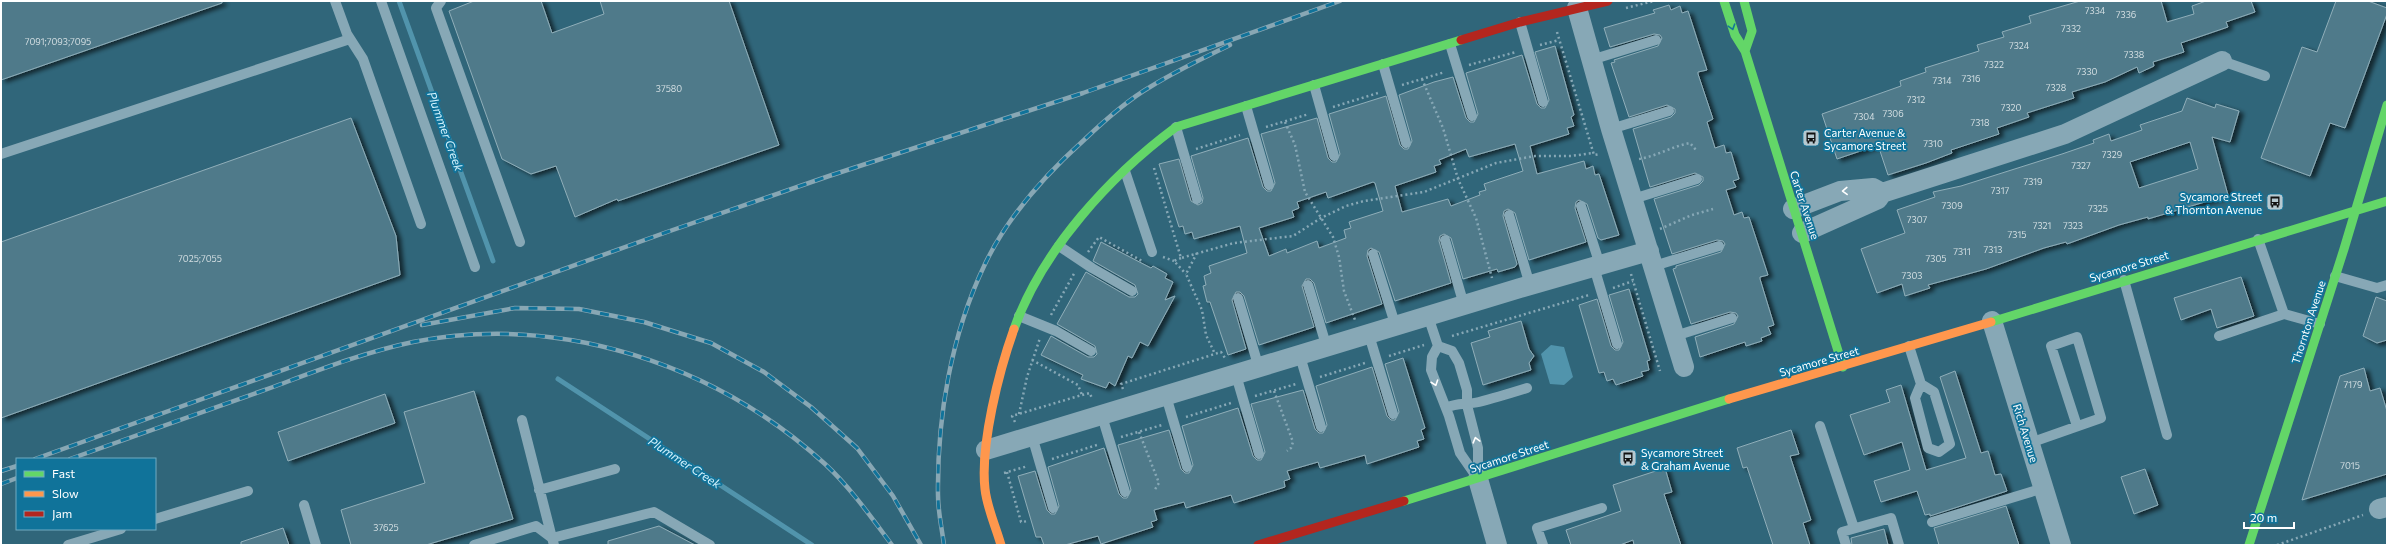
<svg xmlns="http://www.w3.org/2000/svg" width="2388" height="546" viewBox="0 0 2388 546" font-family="Commissioner,sans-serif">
  <defs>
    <filter id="shadow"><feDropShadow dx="4.5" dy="2.5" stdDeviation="2" flood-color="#0009"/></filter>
  </defs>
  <rect width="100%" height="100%" fill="#30667a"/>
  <path fill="#5194ac" d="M1551,345l13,2 9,30 -9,8 -14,-1 -9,-30z"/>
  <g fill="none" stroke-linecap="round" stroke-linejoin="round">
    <path stroke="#5194ac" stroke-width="5" d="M399,1l94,260
      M558,379l254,166"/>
  </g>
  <path fill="#507a8a" stroke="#8faeb9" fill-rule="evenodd" filter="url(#shadow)" d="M1,1h221v2l-221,77z
    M474,1h67l11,32 52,-19 -4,-13h129l50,144 -161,56 -1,-2 -42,18 -19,-51 -25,8 -29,-15 -53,-148z
    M2080,1h81l6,21 27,-8 -2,-8 14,-5h45l4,11 -29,10 2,5 -47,16 3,9 -31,10 1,4 -15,7 -2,-6 -32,15 -33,10 2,6 -47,15 2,4 -32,11 2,6 -48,16 1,3 -26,10 -38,12 -10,-30 -41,14 -15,-45 79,-28 -1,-5 26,-9 -1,-4 54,-17 -2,-6 27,-8 -2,-5 29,-9 -2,-7z
    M2336,1h32l19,7v6l-42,114 -15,-5 -20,53 -49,-18 41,-111 15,5z
    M1669,5l2,5 9,-4 2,7 6,-2 19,59 -9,2v2l15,45 -6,3 8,26 9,-3 2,8 5,-1 8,27 -6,2 3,6 -10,3 8,25 8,-3 2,6 5,-1 19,58 -8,2v2l14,46 -6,2 3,7 -10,4 1,3 -16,5 -1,-4 -45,15 -5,-20 39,-13 4,-8 -2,-3 -6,-1 -39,12 -18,-55 3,-1v-2l45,-14 4,-8 -2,-3 -6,-1 -45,14 -18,-55 45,-14 4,-4v-4l-8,-4 -45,14 -17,-58 38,-12 4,-4v-4l-8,-4 -38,12 -18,-54 4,-1 -1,-2 44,-14 4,-8 -2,-3 -6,-1 -44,13 -6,-19 51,-15 -2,-3z
    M1555,46l19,69 -3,2 3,9 -7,2 2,6 -39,12 7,28 47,-13 2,8 7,-3 2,9 4,-1 20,61 -18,5 -3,-2 -11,-34 -8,-4 -3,2 -1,6 11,34 -57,18 -14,-47 -7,-4 -4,2 -1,5 14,48 -2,3 -17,5 -1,-3 -34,10 -12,-41 -7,-4 -4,2 -1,5 12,42 -56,18 -16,-49 -8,-4 -3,2 -1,6 15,48 -56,19 -12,-40 -4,-4h-4l-4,7 12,41 -55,18 -15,-49 -4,-4h-4l-4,8 14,49 -18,6 -18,-53h-3l-4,-16 3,-1 -2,-9 7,-3 -2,-7 38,-13 -7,-27 -46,13 -2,-7 -7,2 -2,-8 -4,1 -20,-63 20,-5 12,42 7,4 4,-2 1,-5 -12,-42 57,-18 15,49 4,4h4l4,-8 -14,-49 56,-16 11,40 4,4h4l4,-8 -11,-40 57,-18 14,49 4,4h4l4,-8 -13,-46 35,-13 19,-5 13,41 4,4h4l4,-8 -12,-41 56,-18 15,49 4,4h4l4,-8 -14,-48zM1515,144l8,27 -39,13 2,6 -7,2 1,3 -29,11 -3,-7 -46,13 -7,-26 41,-14 -2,-6 7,-2 -2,-4 27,-11 3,8zM1373,182l2,1 8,28 -34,11 2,6 -7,2 2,8 -27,10 -2,-7 -30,12 -1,-4 -17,7 -10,-28 35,-11 -2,-6 7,-3 -2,-6 29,-10 2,6z
    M2187,98l28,10 1,-4 23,7 -9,31 -18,-5 16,58 -80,24v-2l-29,8 -52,19 -1,-2 -22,6 -58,21 -58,16 2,3 -25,8 -3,-12 -25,9 -16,-44 44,-16 -8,-23 38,-13 -2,-5 28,-6 101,-32 32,-11 -1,-3 16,-6 2,7 31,-11 -2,-5 42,-14zM2190,142l8,27 -59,19 -9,-26z
    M351,118l45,118 4,39 -399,143v-176z
    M1101,242l50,26 2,-2 14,8 -2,4 8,4 -8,18 10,-4 -27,50 -8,-4 -8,16 -4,-2 -13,30 -6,-4 -3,6 -25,-9 2,-4 -42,-20 10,-19 37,21h6l3,-3 -2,-8 -38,-22 29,-52 43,25h6l3,-3 -3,-9 -42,-24z
    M2241,277l13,39 -37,12 -6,-19 -30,11 -7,-22z
    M1629,289l21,71 -3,1 2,9 -8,2 2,4 -27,9 -3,-6 -6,2 -3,-9 -5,1 -20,-68 18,-6 14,47 4,4h4l4,-8 -14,-47z
    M2376,297l11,4v39l-10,3 -14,-7z
    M1521,321l8,28 5,7 -5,7 2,7 -48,15 -12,-42 19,-6 -2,-6z
    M1403,358l22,70 -4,2 3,9 -7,2 2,6 -52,17 -2,-9 -45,13 -2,-6 -31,9 3,8 -6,2 1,6 -51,16 -3,-8 -45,13 -2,-6 -30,8 3,10 -6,2 2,5 -52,17 -3,-8 -33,9h-21l-3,-8h-5l-18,-61 17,-5 12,39 4,4h4l4,-8 -11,-39 56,-19 15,46 4,4h4l4,-8 -13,-45 51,-15 12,39 4,4h4l4,-8 -11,-39 56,-18 15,48 4,4h4l4,-8 -14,-48 52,-14 12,39 4,4h4l4,-8 -11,-39 56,-19 15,49 4,4h4l4,-8 -14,-48z
    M2364,368l6,23 10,-3 7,23v63l-85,26 38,-124z
    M1955,371l26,82 7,-2 7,24 6,-1 6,17 -77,25v-2l-5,1 -8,-24 -36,11 -7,-21 36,-11 -8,-28 -38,13 -14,-40 40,-13 -4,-12 15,-5 25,85 40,-12 -26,-81z
    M474,391l39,128 -87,26h-75l-10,-35 84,-27 -21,-71z
    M385,394l10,29 -107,38 -10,-29z
    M1791,430l8,24 -9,2 21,64 -8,3 7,22h-37l-26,-78 -4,1 -6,-20z
    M1665,468l7,24 -8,2 17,51h-47l-1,-5 -13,5h-49l-5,-15 55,-19 -8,-26z
    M2145,469l13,36 -24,9 -13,-37z
    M2006,506l13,39h-80l-5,-17z
    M659,526l36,19h-87v-4z
    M283,528l6,17h-48v-3z
    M1884,529l4,16h-36l-1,-7z"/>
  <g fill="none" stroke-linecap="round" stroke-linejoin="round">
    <path stroke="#87a8b6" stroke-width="2.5" stroke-dasharray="2 3" stroke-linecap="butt" d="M1626,8l28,-7
      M1557,32l37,123 6,-1
      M1540,45l19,-5
      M1469,65l47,-13
      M1422,79l21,49 15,51 18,39 16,60
      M1402,85l43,-13
      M1333,107l45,-14
      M1285,122l10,23 10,47 28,45 6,20 5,34 11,29
      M1266,127l43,-13
      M1196,149l44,-14
      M1639,159c18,-3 34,-13 51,-16l6,7
      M1154,168l27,90 53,-15 59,-7 28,-18 25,-12 18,-5 60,-9 72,-29 39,-7h36l22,-3
      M1660,229l32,-14 21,-6
      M1088,252l11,-15 43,24
      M1197,253l-11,21 16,36 4,25 9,19
      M1163,257l11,4
      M1181,258l-7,3 12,13
      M1631,274l29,97
      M1613,288l20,-7
      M1051,315l24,-43
      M1452,336l137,-41
      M1389,356l35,-11
      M1032,360l46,25 4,10
      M1320,377l45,-14
      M1123,389l-2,-5 100,-32 4,6
      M1274,391l19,51 -2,6 -4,3
      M1255,396l41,-12
      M1019,414l8,-37 13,-39
      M1186,417l45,-14
      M1015,422l-3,-6 70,-21 8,-2 2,6
      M1139,432l20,51 -5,8
      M1121,437l41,-12
      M1052,459l45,-14
      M1007,472l14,50 8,-1
      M1004,473l24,-7
      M2277,545l86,-30"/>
    <path stroke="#87a8b6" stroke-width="10" d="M335,1l12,33 16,25 58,165
      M381,1l94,266
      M441,1l-5,7 84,234
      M1520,22l23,80
      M1450,44l22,72
      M1591,60l65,-20
      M2222,61l43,15
      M1383,64l23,79
      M1314,85l20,71
      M1246,106l23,79
      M1176,127l21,72
      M1611,129l58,-18
      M1,154l349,-115
      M1125,171l27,81
      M1633,199l64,-20
      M1581,206l19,59
      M1509,215l21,70
      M1445,240l19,65
      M1059,246l33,22 40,23
      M1373,254l23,73
      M1654,266l65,-20
      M1594,267l23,77
      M2335,276l42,12 10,-3
      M2124,280l43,155
      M1308,285l19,63
      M1238,298l21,70
      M2284,314l36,10
      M1019,316l37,15 35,20
      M1428,316l10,30 -6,11 -1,13 18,46 11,37 18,26
      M1369,335l24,79
      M1675,336l57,-18
      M2219,336l65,-22 -26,-75
      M1438,346l14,5 7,12 8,27v15l11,43v31
      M1909,346l12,38 13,8 16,52 -11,8 -11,-4 -13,-50 6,-14
      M1300,356l21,71
      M1236,375l23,79
      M1166,396l21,71
      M1446,408c10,-6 21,-3 33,-6 16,-4 32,-9 48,-14
      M1102,416l23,76
      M522,420l30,118
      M1820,426l34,102
      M1032,436l21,72
      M2030,443l71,-25 -24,-81 -26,9 26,80
      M539,490l76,-21
      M304,505l12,40
      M155,519l93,-28
      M1932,522l112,-34
      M68,545l53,-16
      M474,545l62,-19 16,12
      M554,545l-2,-7 102,-26 56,33
      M1543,545l-6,-17 65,-20
      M1846,545l-4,-13 49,-14 8,27"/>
    <path stroke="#87a8b6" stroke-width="20" d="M1577,8l34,121 73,238
      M1793,209l47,-18 33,-3 9,5
      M1802,233l76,-34 4,-6 183,-59 157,-73
      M1992,321l69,224
      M986,450l534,-162 129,-37
      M1478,479l19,66
      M2379,509l8,-2"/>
    <path stroke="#63d668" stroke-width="9" d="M1724,1l11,34 10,16 98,316
      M1744,1l8,30 -7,20
      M1991,322l396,-121
      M1014,329c28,-79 96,-153 162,-202l285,-87
      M1404,501l325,-102
      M2249,545l95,-296 43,-144"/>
    <path stroke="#ff974d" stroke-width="9" d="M1729,399l262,-77
      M1001,545c-5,-18 -14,-37 -16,-56 -5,-44 14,-118 29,-160"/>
    <path stroke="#b3261e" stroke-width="9" d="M1461,40l59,-18 88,-21
      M1258,545l146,-44"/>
    <g stroke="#88a7b4" stroke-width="4.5">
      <path id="rail" d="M422,325l93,-17 64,1 65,13 67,21 53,29 47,35 46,41 36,48 28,49
        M35,459l632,-227 162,-56 254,-83 257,-92
        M70,459c67,-24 135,-48 203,-72 46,-17 92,-35 140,-45 147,-29 302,22 412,122 25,23 46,53 67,81
        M1,471l16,-5
        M1,484l16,-6
        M944,545c-2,-16 -6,-33 -6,-50 -1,-78 13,-160 47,-231 23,-48 60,-89 99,-124 20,-19 42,-39 66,-53 26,-16 53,-29 80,-42"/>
    </g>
    <use href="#rail" stroke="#10739a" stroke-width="3" stroke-dasharray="9" stroke-linecap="butt"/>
  </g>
  <defs><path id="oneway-chevron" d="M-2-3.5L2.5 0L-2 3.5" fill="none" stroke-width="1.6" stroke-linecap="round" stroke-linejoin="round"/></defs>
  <use stroke="#147898" href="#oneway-chevron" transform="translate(1732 27) rotate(72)"/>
  <g stroke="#fff">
    <use href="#oneway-chevron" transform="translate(1845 191) rotate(178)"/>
    <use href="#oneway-chevron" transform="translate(1435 383) rotate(71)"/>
    <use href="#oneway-chevron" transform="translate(1476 440) rotate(-105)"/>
  </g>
  <defs>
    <g id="bus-square" transform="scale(0.9)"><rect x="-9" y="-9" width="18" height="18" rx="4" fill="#b7c9d0" stroke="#10739a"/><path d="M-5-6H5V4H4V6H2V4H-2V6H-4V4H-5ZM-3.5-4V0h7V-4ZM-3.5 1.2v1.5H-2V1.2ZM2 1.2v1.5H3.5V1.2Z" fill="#111"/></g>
  </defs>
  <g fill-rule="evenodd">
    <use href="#bus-square" x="1811" y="138"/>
    <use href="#bus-square" x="2275" y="202"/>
    <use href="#bus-square" x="1628" y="458"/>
  </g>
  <g text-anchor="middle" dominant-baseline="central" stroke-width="3.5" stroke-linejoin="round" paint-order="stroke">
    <g font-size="9" fill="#d3dee2">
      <text x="2095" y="10">7334</text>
      <text x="2126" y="14">7336</text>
      <text x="2071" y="28">7332</text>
      <text x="58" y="41">7091;7093;7095</text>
      <text x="2019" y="45">7324</text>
      <text x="2134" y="54">7338</text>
      <text x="1994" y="64">7322</text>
      <text x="2087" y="71">7330</text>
      <text x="1971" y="78">7316</text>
      <text x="1942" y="80">7314</text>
      <text x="2056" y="87">7328</text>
      <text x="669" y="88">37580</text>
      <text x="1916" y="99">7312</text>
      <text x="2011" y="107">7320</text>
      <text x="1893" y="113">7306</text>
      <text x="1864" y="116">7304</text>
      <text x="1980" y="122">7318</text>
      <text x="1933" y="143">7310</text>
      <text x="2112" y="154">7329</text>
      <text x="2081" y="165">7327</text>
      <text x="2033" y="181">7319</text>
      <text x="2000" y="190">7317</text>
      <text x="1952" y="205">7309</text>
      <text x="2098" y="208">7325</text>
      <text x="1917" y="219">7307</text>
      <text x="2042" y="225">7321</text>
      <text x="2073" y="225">7323</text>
      <text x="2017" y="234">7315</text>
      <text x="1993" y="249">7313</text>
      <text x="1962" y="251">7311</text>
      <text x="200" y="258">7025;7055</text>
      <text x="1936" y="258">7305</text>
      <text x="1912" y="275">7303</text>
      <text x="2353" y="384">7179</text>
      <text x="2350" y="465">7015</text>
      <text x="386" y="527">37625</text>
    </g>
    <g font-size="11" fill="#fff" stroke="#10739a" text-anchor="start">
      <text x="1824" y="132">Carter Avenue &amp;<tspan x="1824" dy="13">Sycamore Street</tspan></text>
      <text x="2262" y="196" text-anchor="end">Sycamore Street<tspan x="2262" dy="13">&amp; Thornton Avenue</tspan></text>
      <text x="1641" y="452">Sycamore Street<tspan x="1641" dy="13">&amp; Graham Avenue</tspan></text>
    </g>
    <g font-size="11" fill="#fff" stroke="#10739a">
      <text transform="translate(1805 205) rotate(72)">Carter Avenue</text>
      <text transform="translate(2129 266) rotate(-17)">Sycamore Street</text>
      <text transform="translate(2308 322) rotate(-72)">Thornton Avenue</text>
      <text transform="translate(1819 361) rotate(-16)">Sycamore Street</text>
      <text transform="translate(2026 433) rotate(73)">Rich Avenue</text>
      <text transform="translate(1509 456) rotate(-18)">Sycamore Street</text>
    </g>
    <g font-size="12" font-style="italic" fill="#d3f2fd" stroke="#10739a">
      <text transform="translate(446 131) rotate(70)">Plummer Creek</text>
      <text transform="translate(685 462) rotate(33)">Plummer Creek</text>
    </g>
  </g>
  <rect width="2388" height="546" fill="none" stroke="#ffffff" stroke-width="4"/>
  <rect x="16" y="458" width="140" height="72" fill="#10739a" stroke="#70abc2"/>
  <rect x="24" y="471" width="20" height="6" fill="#63d668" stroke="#70abc2"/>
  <text x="52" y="478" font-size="12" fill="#ffffff">Fast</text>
  <rect x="24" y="491" width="20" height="6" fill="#ff974d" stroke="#70abc2"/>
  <text x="52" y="498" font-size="12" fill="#ffffff">Slow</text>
  <rect x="24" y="511" width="20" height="6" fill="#b3261e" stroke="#70abc2"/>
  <text x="52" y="518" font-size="12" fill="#ffffff">Jam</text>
  <path d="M2244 522v6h50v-6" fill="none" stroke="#ffffff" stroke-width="2"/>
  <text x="2250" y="522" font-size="12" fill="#ffffff" stroke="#10739a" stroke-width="3" paint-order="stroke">20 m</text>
</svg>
